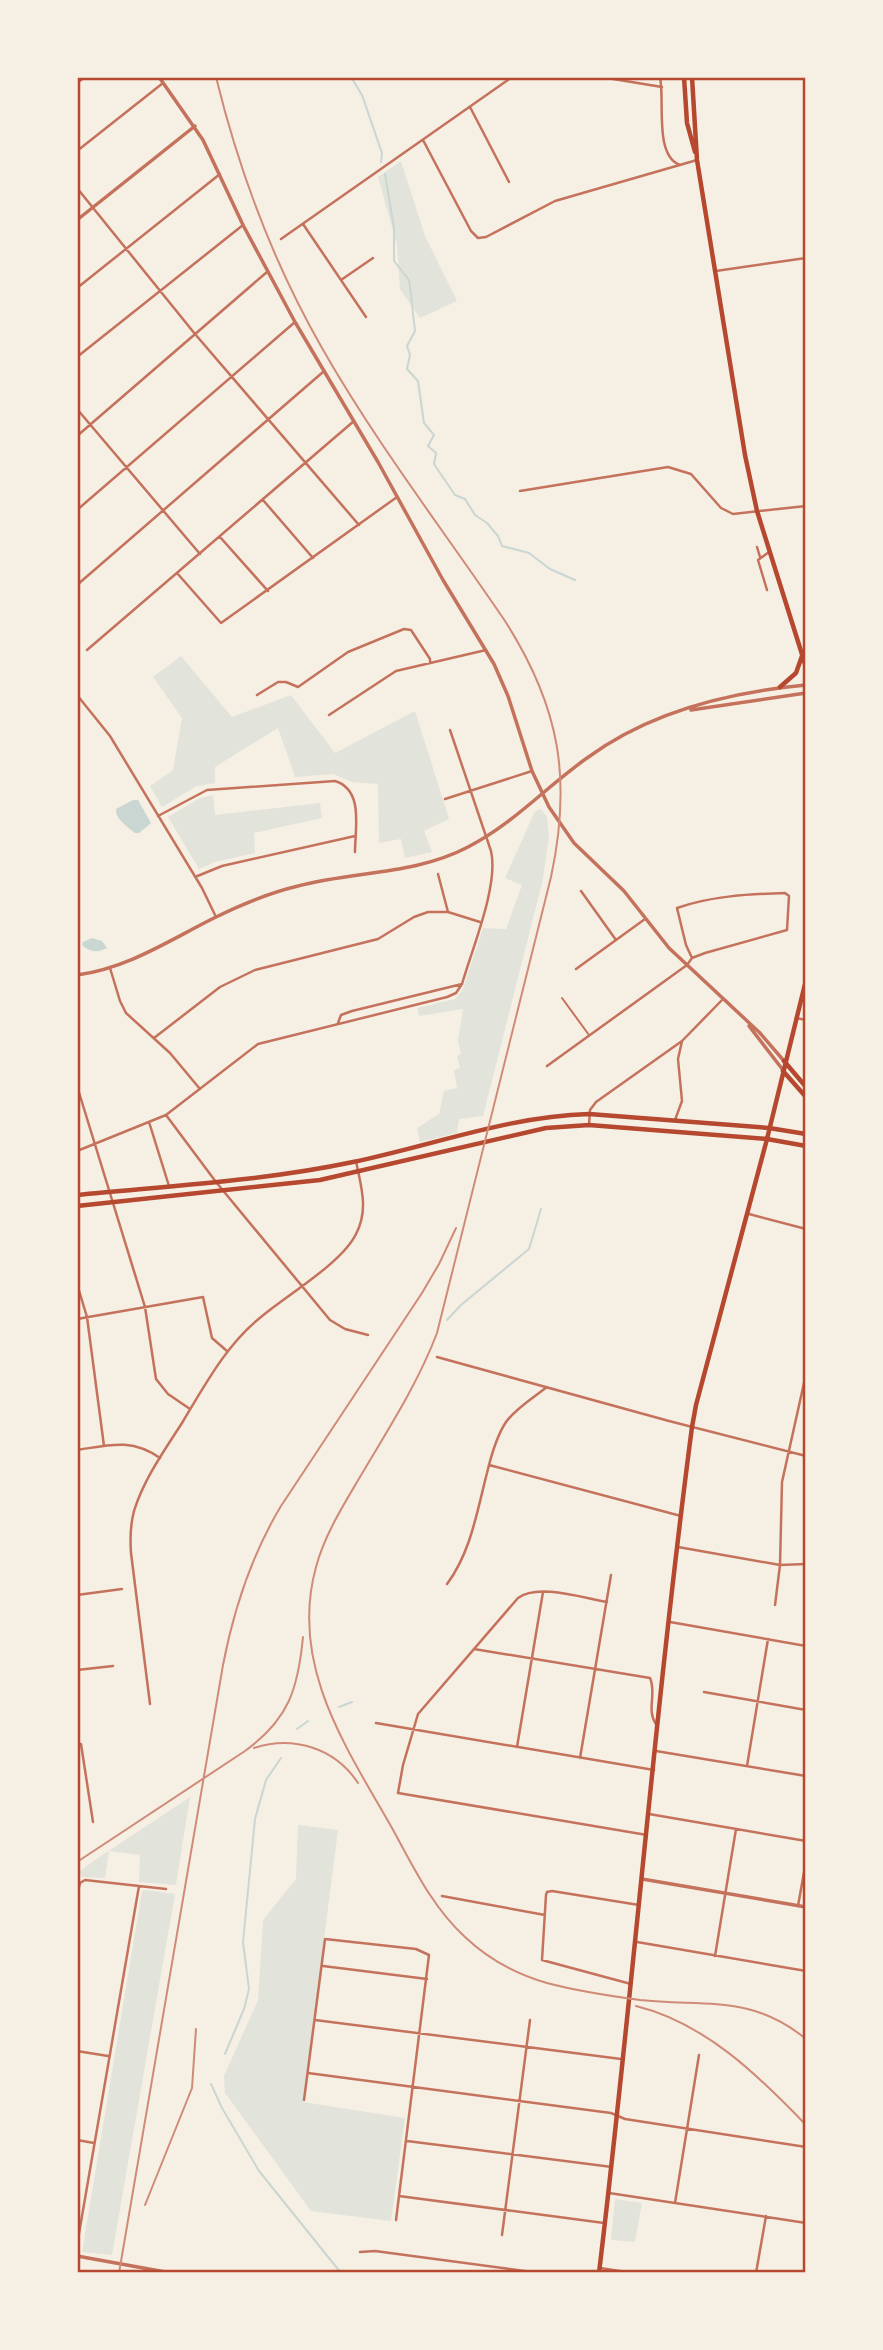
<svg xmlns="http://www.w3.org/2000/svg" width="883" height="2350" viewBox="0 0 883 2350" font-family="'Libre Baskerville',serif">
  <rect width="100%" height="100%" fill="#f6efe4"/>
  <path fill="#e2e4dc" d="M401,161l24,75 32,65 -37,17 -20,-29 -3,-44 -19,-68z
    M181,656l51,61 59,-22 44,58 80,-42 34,108 -25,12 8,21 -27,6 -4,-19 -22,4 -1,-59 -26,-2 -19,-8 -38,3 -17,-49 -63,39v16l-18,3 -35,21 -12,-21 23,-16 9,-52 -29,-41z
    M213,795l2,20 105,-12 2,15 -68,15 1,20 -40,9 -16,7 -31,-52 32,-19z
    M541,809l6,8 2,19 -6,43 -60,237 -24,3 -2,14 -37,9 -3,-14 22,-14 5,-23 13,-3 -3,-18 6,-2 -3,-12 4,-2 -3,-14 5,-31 -44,7 -2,-8 38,-9 8,-10 20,-61 23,1 16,-44 -17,-7 30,-67z
    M190,1797l-14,88 -37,-3 1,-27 -31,-4 -4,27 -23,-1 -3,-5 13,-10z
    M298,1825l40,5 -35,272 102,16 -14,103 -80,-10 -86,-118 -1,-17 34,-76 5,-80 33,-41z
    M145,1890l30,4 -63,361 -30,-3 60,-361z
    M615,2199l27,4 -7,39 -24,-2z"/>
  <path fill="#c9d6d2" d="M133,800h5l13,23 -12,10h-4c-7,-6 -20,-14 -19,-24z
    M92,938l10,3 5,7c-9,5 -18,4 -25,-3l1,-3z"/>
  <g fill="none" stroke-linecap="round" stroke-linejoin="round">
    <path stroke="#c9d6d2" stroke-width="2" d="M351,77l11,18 20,58 -1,9
      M385,174l9,54v33l15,19 1,7 5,44 -8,15 3,9 -3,14 11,12 6,42 10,12 -6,11 8,7 -2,11 21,31 10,4 10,16 12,8 11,13 4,10 27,7 21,16 25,11
      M447,1320l14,-15 68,-56 12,-40
      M339,1707l13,-5
      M297,1729l11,-8
      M225,2054l19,-45 5,-20 -6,-47 12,-123 11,-39 15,-22
      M211,2084l11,24 37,63 82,102"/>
    <path stroke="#c5725c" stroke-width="2" d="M562,998l27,37"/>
    <path stroke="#c5725c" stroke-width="2.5" d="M601,77l61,10
      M660,77c5,24 -6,79 20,88
      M77,83l8,-6
      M470,107l39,75
      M423,140l48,91 7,7 8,-1 69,-36 142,-41
      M77,151l86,-68
      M77,188l118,146 164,191
      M303,224l63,93
      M281,239l231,-162
      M716,271l90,-13
      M341,280l32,-22
      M77,288l143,-114
      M77,357l166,-132
      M77,409l123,145
      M77,436l190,-164
      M520,491l148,-24 23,7 30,34 12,6 73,-8
      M263,500l50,58
      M77,510l218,-188
      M220,537l48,54
      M757,547l3,10
      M177,573l44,50 176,-126
      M77,585l246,-213
      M767,590l-9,-30 11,-8
      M87,650l267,-229
      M77,695l33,41 92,152 14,29
      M257,695l21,-13h8l12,5 50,-35 56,-23 7,1 19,29v4
      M329,715l67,-44 90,-21
      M445,799l87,-28
      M158,816l49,-26 128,-9c29,9 20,47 20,71
      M438,874l10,38
      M195,877l27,-11 133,-30
      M581,891l35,49
      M110,968l10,33 6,12 44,40 30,36
      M576,969l69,-50
      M796,1018l10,2
      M338,1023l3,-8 11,-4 110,-27
      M154,1038l66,-51 35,-17 123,-31 36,-22 14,-5h20l32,10
      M547,1066l140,-101 5,-7 -6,-13 -9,-37c34,-12 72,-14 108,-15l4,3 -2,34 -82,23 -13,5
      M77,1086l68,221 11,72 12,15 22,15
      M166,1115l50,67 114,138 15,9 23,6
      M675,1120l7,-19 -4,-42 4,-18
      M149,1122l20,64
      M589,1125l1,-15 6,-8 86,-61 41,-42
      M77,1151l89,-36 92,-71 189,-47 9,-4 6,-9c10,-35 37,-99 29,-133l-41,-121
      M749,1214l57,15
      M77,1284l10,33 17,129
      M77,1319l126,-22 9,41 15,13
      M437,1357l232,64 137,35
      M77,1450c33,-5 54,-12 83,8
      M489,1465l192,51
      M678,1547l102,18 26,-1
      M447,1584c24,-32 30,-73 40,-111 4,-17 9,-36 19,-51 10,-14 27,-24 41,-35
      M77,1595l45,-6
      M607,1602c-24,-4 -69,-19 -89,-4l-100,116 -15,51 -5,28 249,42
      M775,1605l5,-40 2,-83 24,-108
      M670,1622l136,24
      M474,1649l176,29c7,15 -4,32 6,46
      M77,1670l36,-4
      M704,1692l102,18
      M150,1704l-19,-151c-1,-14 -1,-27 3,-42 10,-32 30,-60 48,-88 23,-38 44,-78 79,-106 26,-22 81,-54 95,-83 13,-25 5,-47 0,-73
      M376,1723l278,47
      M77,1745l4,-1 12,78
      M517,1747l26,-155
      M656,1751l150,25
      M580,1758l31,-183
      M747,1766l21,-127
      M649,1814l157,27
      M77,1895l3,-12 5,-3 81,9
      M442,1896l103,19
      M798,1906l8,-45
      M637,1942l169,29
      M715,1956l21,-127
      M323,1966l104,13
      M631,1984l-89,-24 4,-65 1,-3 5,-1 87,14
      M315,2020l306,39
      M77,2051l31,5
      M308,2073l303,40 14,6 181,28
      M304,2100l21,-161 91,10 13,6 -33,265
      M77,2140l17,3
      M407,2141l205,26
      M609,2193l197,30
      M399,2196l205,27
      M675,2203l24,-148
      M502,2235l28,-215
      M77,2245l62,-359
      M360,2252l15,-1 164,22
      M600,2268l33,5
      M756,2273l10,-57"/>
    <path stroke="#c5725c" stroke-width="3.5" d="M159,77l44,63 40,85 52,97 83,140 65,118 51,84 14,32 24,75 17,36 25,36 50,48 45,57 91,85 24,28
      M77,220l118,-94
      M691,710l115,-17
      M77,975c51,-7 91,-34 137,-57 26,-13 55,-25 84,-32 56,-15 117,-11 170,-39 45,-23 78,-60 119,-89 62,-46 143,-66 219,-73
      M749,1026l34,44
      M642,1879l164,28
      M77,2256l94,17"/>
    <path stroke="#b5482f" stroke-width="4.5" d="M599,2273c34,-282 56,-565 93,-846l4,-22 71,-266"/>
    <path stroke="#b5482f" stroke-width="4.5" d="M684,77l3,46 8,29
      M692,77l5,83 48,295 12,56 49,156
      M780,687l16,-14 6,-17
      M784,1061l22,26
      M783,1071l23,26
      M767,1139l39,-159
      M77,1195c92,-9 186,-14 276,-33 78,-16 156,-46 236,-48l180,14 37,6
      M77,1206l243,-26 226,-52 43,-3 178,14 39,7"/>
    <path stroke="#cf8b77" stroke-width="2" d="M216,77c23,94 58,187 106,271 54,95 122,183 183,273 55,86 67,158 46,256l-114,456c-20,53 -52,101 -80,149 -16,27 -33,55 -41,85 -27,98 30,180 76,261 21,38 40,79 73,109 23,22 51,37 82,46 30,8 63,13 93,17 65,7 111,-6 166,39
      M254,1748c39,-13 81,0 104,35
      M77,1862l168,-111c44,-32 53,-62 58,-114
      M636,2006c69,17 122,69 170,119
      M145,2205l47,-117 4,-59
      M119,2273l104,-608c11,-57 28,-109 58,-159l141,-213 17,-29 17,-36"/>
  </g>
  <rect width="883" height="2350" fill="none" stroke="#f6efe4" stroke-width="158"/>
  <rect x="79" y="79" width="725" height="2192" fill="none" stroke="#b5482f" stroke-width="2.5"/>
</svg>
